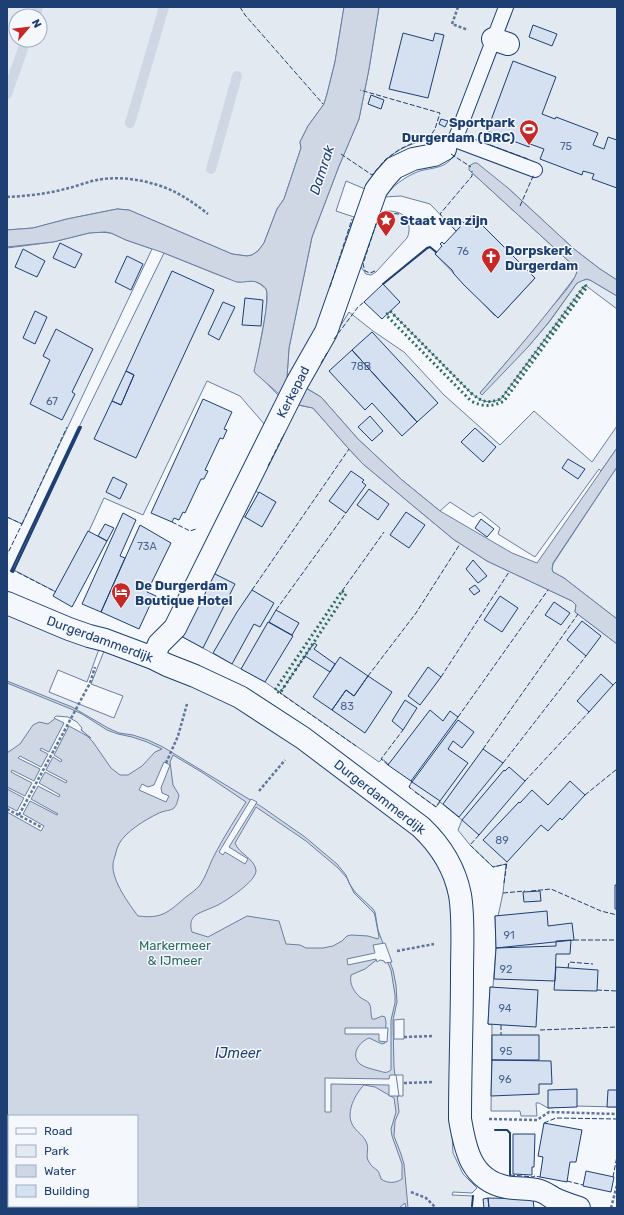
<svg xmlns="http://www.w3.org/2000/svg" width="624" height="1215" viewBox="0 0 624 1215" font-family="Rubik,sans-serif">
  <rect width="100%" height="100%" fill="#f4f7fb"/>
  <path fill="#e3e9f0" stroke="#687fa3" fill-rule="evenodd" d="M7,7h337l-9,55 -8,32 -3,10 -16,22 -8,16 1,6 -17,51 -7,10 -13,34 -6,8 -6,4 -5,1 -15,-2 -103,-44 -12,-1 -50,10 -34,9 -26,2zM16,16h24v24h-24z
    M379,7h238v273l-17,-11 -26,-20 -66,-61 -39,-18 105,96 3,6 -2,5 -16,21 -20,26 -59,69 48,-46 22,-26 27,-38c5,-3 8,-4 13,-3l27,16v13l-32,-24 -84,114c-14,5 -19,3 -30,-6l-81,-82 -7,-27 47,-37 6,5 -1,2c20,21 40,40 59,61l5,2 36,-39 -63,-63 -8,8 -2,-2v4l-6,6 -26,-27 -29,-8 -17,1c9,-11 19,-19 33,-25 13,-5 28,-2 36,-16l-24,-18c-33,11 -47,19 -64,51l-19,-8 -10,30 18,6 -29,92 -34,71 -4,-3 2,-29 23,-111 27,-71 20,-47 10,-50z
    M386,211c3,0 7,0 10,1 12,2 16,16 11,26l-31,34 -5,3 -5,-1 -5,-7v-3l15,-46 4,-4z
    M99,232l12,1 15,7 26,9 -130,275 -15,-7v-269l46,-6 36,-9z
    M164,253l52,21 22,8 10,-1h6l6,3 6,5 1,4 -1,18 -11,60 24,25 -14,29 -25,-29 -33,-15 -64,134 -39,-17 -15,33 -33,61 -42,-22 67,-142 -2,-1z
    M349,312l24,19 31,21 40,43 56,50 34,-34 58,51 25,-36v22l-16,23 -2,-2 -64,88 -37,-23 2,-6 -20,-16 -7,5 -23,-15 -10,9 -38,-31 -44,-41 -37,-42 -18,-11z
    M298,405l15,3 35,40 15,16 90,75 34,22 85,40 4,4 -1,7 42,32v463l-41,-1 -28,2 -9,-5h-3l1,13h-16l-1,-5h-29l1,-86 -4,-1 2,-37h3l3,-39 -1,-32h3l5,-23 3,-29 -13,3 -23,-22 -12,-15 4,-10 -22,-18 -4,5 -27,-20 3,-6 -30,-22 -3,3 -114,-80 -86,-47 63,-119 3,1 14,-24 -4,-2z
    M617,467v152l-53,-41 -11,-6 -1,-3 1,-5z
    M7,614l92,35 -12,33 -29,-12 -9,22 65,26 9,-22 -32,-12 13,-33 46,18 67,27 47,26 157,117 20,31 11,34 -1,207 2,42 10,21 14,14 -5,5 -19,-1 -1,3 21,1 -1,12h-465zM404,1019v20h-10v-19zM395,1075h8v21h-6zM9,1116h128v90h-128z"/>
  <path fill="#cfd7e4" stroke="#687fa3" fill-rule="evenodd" d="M344,7h35l-10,62 -10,50 -20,47 -27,71 -23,111 -2,29 34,20 37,42 44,41 38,31 72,42 25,10 80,-115v19l-64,96 -1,6 1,3 11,6 53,41v25l-42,-32 1,-7 -4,-4 -85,-40 -34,-22 -90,-75 -15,-16 -35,-40 -14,-3 -20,-11 -24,-21 -1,-2c3,-12 17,-74 12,-82 0,-1 -3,-3 -4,-4 -10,-7 -14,-2 -24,-3 -3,0 -6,-2 -9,-3l-65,-26 -38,-13 -15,-7 -6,-1 -16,1 -36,9 -46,5v-17l26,-2 34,-9 50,-10 12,1 103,44 15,2 5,-1 6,-4 6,-8 13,-34 7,-10 17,-51 -1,-6 8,-16 16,-22 3,-10 8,-32z
    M474,163h3l31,25 66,61 26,20 17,11v16l-27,-16 -4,-1 -9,4 -28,39 -21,25 -46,48 -2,-2c24,-28 49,-57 72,-86 8,-10 21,-23 25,-35l-3,-6 -105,-96v-4z
    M7,681l65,26 36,21 11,5 14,2 15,5 15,7 99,60 43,30 32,27 9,11 3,8 6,9 18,17 2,3 3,18 15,40 3,15 1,17 -4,18 1,47 5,45 -4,9 -1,15 7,18 3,10 4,44h-2l-1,-5 -6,5h-392v-455l13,-9 13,-19 6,-3 9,2 9,-7 19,7 17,18 18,26 9,7h8l14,-9 13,-14 7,-3 -15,-7 -15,-5 -14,-3 -11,-4 -25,-16 -11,-5 -64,-26zM173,755l30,18 43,29c-10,16 -21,33 -30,50 -6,10 -9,23 -16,33 -3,4 -9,8 -14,12 -18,15 -23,22 -48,19 -9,-12 -26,-35 -25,-51 0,-3 1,-6 2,-9 1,-4 2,-8 4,-12 6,-12 26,-24 38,-30 14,-7 18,1 22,-19l-6,-10 -3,-23zM256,807l50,34 32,27 9,10 7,15 20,20 1,3 4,21 -1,2 -10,-3 -17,-1 -4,1 -5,5 -9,5 -10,2h-17l-6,-3 -14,-1 -7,-23 -32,-5 -39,21 -16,-5c-2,-6 -2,-13 4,-17 4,-3 16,-7 22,-10 9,-5 39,-24 38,-35 -2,-12 -17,-16 -21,-27zM379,958l7,1 5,11 4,25v8l-4,17v50c-5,4 -7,2 -12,1 -6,-2 -14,-3 -19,-7 -10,-9 -1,-22 9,-26l13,6 3,-1 1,-21 -1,-5 -3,-1 -7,3h-3c-2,-5 0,-12 -3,-16 -2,-2 -6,-4 -8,-5 -7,-6 -12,-14 -10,-23l14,-6zM364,1085l11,2 19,11 2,14 -5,17 1,7 10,28v15c-6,4 -14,5 -21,0 -3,-13 -7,-8 -12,-17 -4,-5 0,-12 -2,-18 -2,-8 -11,-12 -15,-20 -6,-12 3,-30 12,-39zM9,1116h128v90h-128z"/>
  <path fill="#f4f7fb" stroke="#687fa3" d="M56,716l12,1 9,5 5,6 -1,2 10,8 -22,-12 -15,29 8,5 -1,2 -8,-5 -7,13 21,11 -1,2 -21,-11 -6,11 21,12 -1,2 -21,-11 -7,13 27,15 -1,1 -27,-14 -7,13 21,12 -3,5 -34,-19v-6l10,5 7,-13 -17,-9v-2l18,9 7,-13 -21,-11 1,-2 22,11 6,-12 -22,-11 2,-2 21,11 7,-13 -8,-4 1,-2 8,4 15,-29 -10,-5z
    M164,762l6,3 -9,23 1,5 7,3 -3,6 -27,-12 3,-6 6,3 6,-2z
    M251,799l6,3 -28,45 19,12 -3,5 -20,-12 -2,3 -4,-3z
    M385,943l7,19 -7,1 -1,-2 -4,-1 -3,2 -1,-3 -28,6 -1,-6 28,-6 -2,-8z
    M345,1028h43l-1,14 -8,-1v-7h-34z
    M390,1075h6l3,21h-10v-11l-58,-1v28h-6v-34l64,1z"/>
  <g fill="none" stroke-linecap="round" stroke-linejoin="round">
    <path stroke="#cfd7e4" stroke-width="10" d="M35,16l3,-9
      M7,94l19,-54
      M130,123l34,-116
      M211,169l26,-93"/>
  </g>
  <path fill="#d5e0f0" stroke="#1d3f73" d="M533,25l24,9 -5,12 -23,-9z
    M403,33l30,8 2,-8 9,2 -16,63 -39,-9z
    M513,61l43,16 -14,37 13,5 1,-2 42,16 -5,12 11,4 4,-12 9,3v48l-25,-9 2,-5 -11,-3 -1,4 -42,-16 4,-10 -14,-5 -1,3 -42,-16z
    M371,95l13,5 -3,9 -13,-5z
    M441,119l7,2 -3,6 -6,-3z
    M472,215l63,63 -37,40 -34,-33 -10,-11 -2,-4 -17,-16 7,-8 -2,-2 2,-2 2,2 18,-19 -2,-2 2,-2 2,2z
    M60,243l22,11 -7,14 -22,-10z
    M23,249l22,12 -8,16 -22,-10z
    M127,256l16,8 -12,26 -16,-8z
    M172,271l42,19 -78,168 -42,-19 18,-38 9,4 13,-30 -8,-4z
    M383,284l17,18 -18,17 -18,-17z
    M245,298l18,2 -2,26 -19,-1z
    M223,302l12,5 -16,33 -11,-6z
    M35,311l12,6 -12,27 -12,-6z
    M56,329l37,20 -21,43 3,2 -13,26 -32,-16 20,-44 -7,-4z
    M372,332l66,71 -21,19 -65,-72z
    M352,350l65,72 -15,14 -30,-33 -7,7 -36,-39z
    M126,371l8,4 -13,30 -9,-4z
    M203,399l29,13 -8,17 3,1 -4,9 -3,-1 -15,32 3,1 -4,8h-3l-16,34 -2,-1 -4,8 -5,-2 -2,4 -21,-9z
    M370,416l13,15 -11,10 -14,-14z
    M475,428l21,19 -13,15 -22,-20z
    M568,459l17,10 -7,10 -16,-11z
    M351,471l13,9 -2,2 4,3 -20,28 -17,-12z
    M113,477l14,7 -7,15 -14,-7z
    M369,489l20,15 -11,16 -21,-15z
    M259,492l17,10 -14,25 -17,-10z
    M406,512l19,13 -16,23 -19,-13z
    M123,513l13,7 -16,36 5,2 -24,54 -19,-8z
    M481,519l13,10 -7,8 -12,-9z
    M105,524l9,4 -7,13 -9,-5z
    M140,525l31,18 -24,49 9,4 -4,9h-2l-11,24 -38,-17z
    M88,531l19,10 -35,66 -19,-11z
    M473,560l14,16 -9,7 -12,-14z
    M213,573l22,11 -32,64 -24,-13z
    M475,585l5,6 -6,4 -5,-6z
    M252,590l22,13 -14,24 -6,-3 -22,40 -19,-11 24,-41z
    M500,596l18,12 -16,24 -18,-12z
    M554,602l16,11 -9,12 -16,-10z
    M276,610l23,13 -7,12 -23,-13z
    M582,621l19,15 -15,20 -19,-16z
    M268,622l25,14 -28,46 -24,-13z
    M314,643l3,2 -3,4 21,15 -5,8 -25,-16z
    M340,657l28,19 -14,20 -8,-6 -14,20 -19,-13z
    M428,667l13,10 -21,28 -12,-9z
    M601,674l12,11 -24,27 -12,-11z
    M368,676l24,16 -27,41 -33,-23 14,-20 8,6z
    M405,700l12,8 -14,22 -11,-9z
    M430,710l13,11 7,-10 8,6 -47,64 -23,-16z
    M458,720l16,12 -12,16 -9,-7 -5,8 20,14 -28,38 -28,-19z
    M483,749l20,14 -44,54 -16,-13z
    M509,767l16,14 -46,54 -17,-15 42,-50 1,1z
    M570,781l15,14 -23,25 -2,-2 -12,13 -7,-6 -34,37 -24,-22 36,-38 1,1 12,-13 16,15z
    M615,885h2v24h-2z
    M540,891l1,10 -17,1 -1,-10z
    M547,911l1,15 24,-3 2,17 -78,8 -1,-32z
    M571,940l-1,14h-14l-1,27 -61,-2 2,-31 60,-2v-5z
    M556,967l42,3 -1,21 -43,-1z
    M490,987l48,3 -2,37 -48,-3z
    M492,1035h47v25h-47z
    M492,1060l59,1 1,23h-13v10l-48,2z
    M577,1089v18l-29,1v-18z
    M608,1090h9v17h-10z
    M544,1123l38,7 -6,32h-6l-3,20 -27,-5 3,-20 -5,-1z
    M513,1134h22l-1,33h-2v8l-19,-1z
    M586,1171l28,6 -3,15 -28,-6z
    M488,1198l45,1 1,9h-45z
    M488,1198l1,10h-5l-1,-9z"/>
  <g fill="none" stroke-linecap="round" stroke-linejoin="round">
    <g stroke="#1d3f73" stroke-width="16">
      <path id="lane" d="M455,140l80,30
        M445,149l10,-9 51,-133"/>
    </g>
    <g stroke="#1d3f73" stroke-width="24">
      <path id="street" d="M493,39l15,5
        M7,603l62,26 20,7 16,4 48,18 14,7 28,11 45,21 63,41 118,89c19,18 34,42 39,68 4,23 2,54 2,78 0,49 -2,97 -2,146 5,30 11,61 46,68 10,2 21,1 31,3 6,1 11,5 16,8 8,4 17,7 26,10
        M153,658l6,-14 16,-16 122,-245 29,-51 50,-142 9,-12 9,-10 19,-9 21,-4 11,-6"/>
    </g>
    <path stroke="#5e769c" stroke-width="2.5" stroke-dasharray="3 2" stroke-linecap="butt" d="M458,7l-6,17 16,6
      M7,197c19,-1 39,-3 58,-8 10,-2 21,-7 32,-9 25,-5 57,1 80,13 11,6 21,13 31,21
      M166,763l12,-27 9,-32
      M259,791l26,-31
      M7,809l34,18
      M19,815l71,-132 5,-16
      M397,951l37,-7
      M404,1037l29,-1
      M404,1083l30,-1
      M489,1119l48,1 12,-8 68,2
      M411,1192l15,6 10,10
      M611,1208l6,-23"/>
    <use href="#lane" stroke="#f4f7fb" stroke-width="14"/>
    <use href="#street" stroke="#f4f7fb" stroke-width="22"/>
    <path stroke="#2c6c60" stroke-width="3" stroke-dasharray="2 3" stroke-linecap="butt" d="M585,285l2,2 -83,114c-12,6 -21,6 -33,0l-85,-86 4,-4 81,82c11,9 16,11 30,6z
      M342,591l4,3 -66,99 -5,-3z"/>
    <path stroke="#1d3f73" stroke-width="1" stroke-dasharray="5 2" stroke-linecap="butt" d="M240,7l5,8 78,89
      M490,145l38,14
      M341,154l31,21 14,-16 14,-10 11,-5 18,-6 6,-9 5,-16 -80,-23
      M451,154l20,13
      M520,206l14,-32
      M456,231l-16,-17 32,-38v-5
      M375,271l-5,2 -5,-2 -2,-7 15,-46 9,-5 12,1
      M383,284l44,-36 3,-1 6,5
      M330,287l22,-68
      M334,339l24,-32 6,-5
      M321,363l6,-10
      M268,466l16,-32
      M7,517l15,7 -15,31
      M172,522l18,9 6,-2
      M22,524l45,-97
      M14,568l-1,2 43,22
      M252,590l97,-141
      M342,591l42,-59
      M276,610l70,-97
      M305,656l-25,37 76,53
      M368,676l48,-63 44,-69
      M441,677l68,-105
      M613,685l4,-4
      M458,717l90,-127
      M483,749l95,-135
      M503,763l83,-107
      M388,765l-7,-6 22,-29
      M525,781l64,-69
      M411,789l-2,-2 3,-5 -1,-1
      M415,792l21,15 4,-6
      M585,795l32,-26
      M479,835l-9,10 23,22 14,-3
      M504,883l3,-21
      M531,891l20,-2 50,22 16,4
      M503,893l22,-2
      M574,940h43
      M568,968l1,-6 24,2
      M597,990l20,1
      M501,1025v10
      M540,1030l77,-3
      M544,1123l12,-5 61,1
      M510,1175l24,2v-1l6,1
      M613,1177l4,-21
      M567,1181l16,4"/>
    <path stroke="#1d3f73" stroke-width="2" d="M383,284l44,-36 3,-1 6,5
      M79,427h2l-68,145 -2,-1z
      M495,1130h12l3,3v42
      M472,1206l1,-10"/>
  </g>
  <defs>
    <g id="stadium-pin" transform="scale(1)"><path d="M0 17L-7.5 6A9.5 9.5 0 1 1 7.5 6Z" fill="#c62828" stroke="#f4f7fb"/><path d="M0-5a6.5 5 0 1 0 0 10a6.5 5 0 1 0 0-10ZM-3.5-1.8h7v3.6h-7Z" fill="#fff"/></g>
    <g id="sight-pin" transform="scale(1)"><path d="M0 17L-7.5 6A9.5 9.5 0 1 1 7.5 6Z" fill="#c62828" stroke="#f4f7fb"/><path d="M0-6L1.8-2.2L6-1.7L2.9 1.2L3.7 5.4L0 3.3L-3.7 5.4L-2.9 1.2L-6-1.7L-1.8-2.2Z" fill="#fff"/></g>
    <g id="church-pin" transform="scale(1)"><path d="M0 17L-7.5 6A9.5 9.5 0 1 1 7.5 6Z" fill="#c62828" stroke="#f4f7fb"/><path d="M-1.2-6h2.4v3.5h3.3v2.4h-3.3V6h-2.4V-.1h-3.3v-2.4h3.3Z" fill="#fff"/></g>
    <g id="hotel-pin" transform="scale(1)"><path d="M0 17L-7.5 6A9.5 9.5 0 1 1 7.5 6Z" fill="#c62828" stroke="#f4f7fb"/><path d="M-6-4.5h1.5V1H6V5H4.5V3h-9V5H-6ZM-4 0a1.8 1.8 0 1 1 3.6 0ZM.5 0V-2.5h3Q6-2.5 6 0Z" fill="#fff"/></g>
  </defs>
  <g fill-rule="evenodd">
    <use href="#stadium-pin" x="529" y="129"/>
    <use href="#sight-pin" x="386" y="220"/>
    <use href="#church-pin" x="491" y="257"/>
    <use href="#hotel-pin" x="121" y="592"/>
  </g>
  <g text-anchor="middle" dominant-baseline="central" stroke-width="3" stroke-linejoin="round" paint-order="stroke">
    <g font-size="11" fill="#4b6792">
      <text x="566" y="146">75</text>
      <text x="463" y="251">76</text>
      <text x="361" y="366">78B</text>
      <text x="52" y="401">67</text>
      <text x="147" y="546">73A</text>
      <text x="347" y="706">83</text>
      <text x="502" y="840">89</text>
      <text x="509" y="935">91</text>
      <text x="506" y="969">92</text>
      <text x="505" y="1008">94</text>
      <text x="506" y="1051">95</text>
      <text x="505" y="1079">96</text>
    </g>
    <g font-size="13" font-weight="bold" fill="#1d3f73" stroke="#f4f7fb" text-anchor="start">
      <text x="515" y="122" text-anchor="end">Sportpark<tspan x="515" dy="15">Durgerdam (DRC)</tspan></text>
      <text x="400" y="220">Staat van zijn</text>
      <text x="505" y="250">Dorpskerk<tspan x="505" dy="15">Durgerdam</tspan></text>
      <text x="135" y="585">De Durgerdam<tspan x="135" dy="15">Boutique Hotel</tspan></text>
    </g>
    <g font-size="13" fill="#1d3f73" stroke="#f4f7fb">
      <text transform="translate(293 392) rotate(-63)">Kerkepad</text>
      <text transform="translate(100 639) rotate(20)">Durgerdammerdijk</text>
      <text transform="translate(380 797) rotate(38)">Durgerdammerdijk</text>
    </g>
    <g font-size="13" fill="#2c6c60" stroke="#f4f7fb">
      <text x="175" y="945">Markermeer<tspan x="175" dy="15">&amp; IJmeer</tspan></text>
    </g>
    <g font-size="14" font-style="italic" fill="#1d3f73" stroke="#f4f7fb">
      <text transform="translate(322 170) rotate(-72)">Damrak</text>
      <text x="238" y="1053">IJmeer</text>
    </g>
  </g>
  <rect width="624" height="1215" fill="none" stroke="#1d3f73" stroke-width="16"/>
  <rect x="8" y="1115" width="130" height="92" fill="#f4f7fb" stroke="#9eadc5"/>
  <rect x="16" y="1128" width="20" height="6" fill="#f4f7fb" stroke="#9eadc5"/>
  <text x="44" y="1135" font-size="12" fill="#1d3f73">Road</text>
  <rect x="16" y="1145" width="20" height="12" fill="#e3e9f0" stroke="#9eadc5"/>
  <text x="44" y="1155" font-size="12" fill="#1d3f73">Park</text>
  <rect x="16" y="1165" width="20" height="12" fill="#cfd7e4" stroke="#9eadc5"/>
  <text x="44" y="1175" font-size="12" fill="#1d3f73">Water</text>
  <rect x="16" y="1185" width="20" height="12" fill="#d5e0f0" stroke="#9eadc5"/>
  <text x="44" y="1195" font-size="12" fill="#1d3f73">Building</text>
  <g transform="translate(28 28) rotate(62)"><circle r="19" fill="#f4f7fb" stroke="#9eadc5"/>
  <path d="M0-3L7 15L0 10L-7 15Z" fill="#c62828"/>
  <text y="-6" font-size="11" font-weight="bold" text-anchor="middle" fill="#1d3f73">N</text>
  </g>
</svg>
